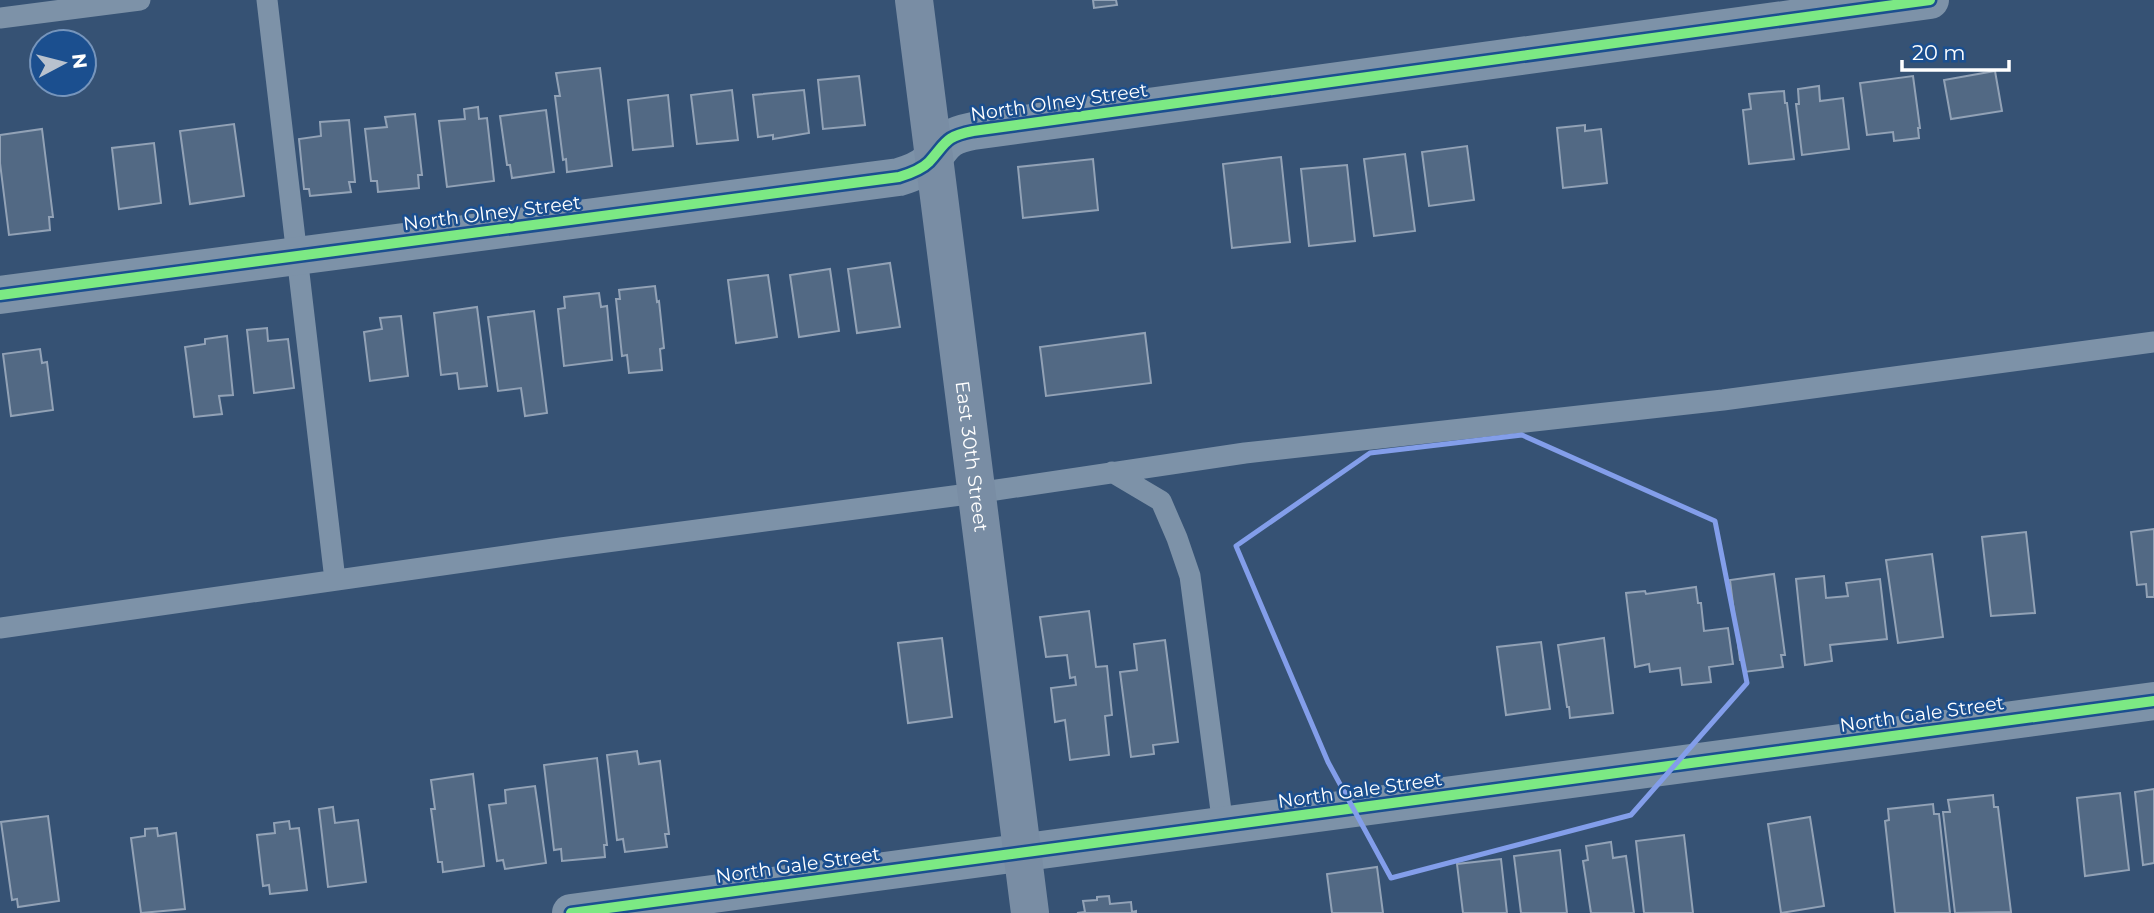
<svg xmlns="http://www.w3.org/2000/svg" width="2154" height="913" viewBox="0 0 2154 913" font-family="Montserrat,sans-serif">
  <rect width="100%" height="100%" fill="#365274"/>
  <path fill="#526984" stroke="#92a2b6" stroke-width="2" d="M1093,0h23l1,5 -23,3z
    M600,68l12,98 -45,6 -1,-13 -3,1 -8,-64h5l-4,-23z
    M1995,71l7,40 -51,8 -7,-39z
    M859,76l6,49 -42,4 -5,-49z
    M1913,76l7,52h-2l1,10 -25,3 -1,-9 -26,3 -7,-52z
    M1819,86l1,15 23,-3 6,51 -47,6 -6,-51h3l-1,-15z
    M732,90l6,50 -41,4 -6,-49z
    M804,90l5,43 -36,6v-4l-15,2 -5,-42z
    M1784,91l1,12h2l7,56 -45,5 -6,-54 8,-1 -2,-15z
    M668,95l5,51 -40,4 -5,-50z
    M478,107l1,12 8,-1 7,63 -47,6 -8,-66 26,-2 -1,-10z
    M546,110l8,62 -42,6 -2,-13h-3l-7,-49z
    M415,114l7,61h-4l1,13 -41,4 -1,-11h-6l-6,-52 22,-2 -2,-10z
    M349,120l6,62h-6l2,10 -41,4 -1,-7h-5l-5,-50 22,-3 -1,-14z
    M234,124l10,72 -54,8 -10,-73z
    M1585,125v6l16,-2 6,54 -44,5 -6,-60z
    M42,129l11,88h-4l1,13 -41,5 -9,-72v-28z
    M154,143l7,60 -42,6 -7,-61z
    M1467,146l7,54 -45,6 -7,-54z
    M1405,154l10,77 -41,5 -10,-77z
    M1281,157l9,85 -58,6 -9,-84z
    M1093,159l5,51 -75,8 -5,-51z
    M1347,165l8,76 -46,5 -8,-77z
    M890,263l10,64 -43,6 -9,-64z
    M830,269l9,62 -40,6 -9,-62z
    M768,275l9,62 -41,6 -8,-63z
    M655,286l2,16 2,-1 5,47 -4,1 2,21 -33,3 -2,-18 -5,1 -6,-57h4l-1,-9z
    M599,293l2,14 6,-1 5,54 -48,6 -6,-57 7,-1 -1,-11z
    M477,307l10,79 -28,3 -2,-16 -16,2 -7,-62z
    M534,311l13,102 -22,3 -4,-28 -23,3 -10,-74z
    M401,316l7,60 -38,5 -6,-49 18,-3 -2,-11z
    M267,328l1,13 20,-2 6,49 -40,5 -7,-63z
    M1145,333l6,50 -105,13 -6,-49z
    M227,336l6,59 -14,1 3,18 -28,3 -9,-70 20,-3v-5z
    M40,349l2,14 5,-1 6,48 -42,6 -8,-62z
    M2154,529v68h-7l-1,-13 -9,1 -6,-53z
    M2026,532l9,81 -44,3 -9,-79z
    M1932,554l11,83 -45,6 -12,-83z
    M1774,574l11,81h-4l2,12 -39,5 -1,-12h-3l-10,-80z
    M1824,576l2,22 22,-2 -2,-13 34,-4 7,60 -57,6 2,16 -27,4 -9,-86z
    M1696,587l2,16h3l3,28 24,-3 5,36 -24,3 2,15 -29,3 -2,-17 -30,4 -1,-8 -14,3 -9,-74 19,-2 1,3z
    M1089,611l7,56 11,-1 5,49 -7,1 4,39 -39,5 -5,-40 -10,2 -4,-34 25,-3 -1,-8 -5,1 -3,-23 -21,2 -6,-40z
    M942,638l10,79 -44,6 -10,-80z
    M1604,638l9,75 -43,5 -1,-11h-2l-9,-62z
    M1165,640l13,102 -25,3 1,9 -23,3 -11,-85 17,-2 -3,-26z
    M1541,642l9,67 -44,6 -9,-68z
    M637,751l2,13 21,-3 9,73h-4l2,13 -42,5 -2,-13 -6,1 -10,-85z
    M597,758l10,87h-3l1,12 -43,4 -1,-12 -7,1 -10,-85z
    M473,774l11,92 -41,6 -1,-10h-4l-7,-53h4l-4,-29z
    M535,786l11,77 -41,6 -2,-9 -6,1 -8,-56 17,-2 -1,-13z
    M2154,789v74l-11,2 -8,-73z
    M2120,793l9,77 -44,6 -8,-78z
    M1993,795l1,12h4l13,105 -56,1 -12,-101h7l-2,-12z
    M1933,804l1,10h5l11,99h-55l-10,-92 4,-1 -1,-11z
    M333,807l2,16 23,-3 8,62 -38,5 -9,-78z
    M48,816l11,85 -41,6 -1,-8 -5,1 -11,-78z
    M1810,817l14,89 -43,7 -13,-89z
    M289,821l1,8 9,-1 8,62 -37,4 -1,-9 -6,1 -6,-51 18,-2 -1,-10z
    M157,828l1,8 18,-3 9,76 -44,4 -10,-75 14,-2v-7z
    M1684,835l9,78h-49l-8,-72z
    M1611,842l2,16 13,-2 8,57h-43l-8,-52 5,-1 -2,-14z
    M1560,850l7,63h-46l-7,-57z
    M1501,859l6,54h-44l-6,-49z
    M1377,867l6,46h-51l-5,-39z
    M1109,896l1,8 21,-2 1,10 4,-1v2h-59l8,-1 -2,-11 14,-1v-3z"/>
  <g fill="none" stroke-linecap="round" stroke-linejoin="round">
    <path stroke="#7d92a8" stroke-width="21" d="M267,0l68,580
      M0,18l140,-18
      M1112,472l49,29 16,37 13,38 33,250
      M0,628l561,-80 415,-55 269,-40 478,-53 431,-58"/>
    <path stroke="#7d92a8" stroke-width="38" d="M0,295l899,-118c10,-3 22,-7 30,-15 18,-20 15,-25 44,-31l957,-131
      M571,913l1583,-212"/>
    <path stroke="#798da4" stroke-width="38" id="s1" d="M914,0l116,913"/>
    <g stroke="#1b4f8f" stroke-width="15">
      <path id="cycleway" d="M0,295l899,-118c10,-3 22,-7 30,-15 18,-20 15,-25 44,-31l957,-131
        M571,913l1583,-212"/>
    </g>
    <use href="#cycleway" stroke="#7ce984" stroke-width="10"/>
  </g>
  <path fill="none" stroke="#839eea" stroke-width="5" stroke-linejoin="round" d="M1522,435l193,86 32,162 -116,132 -240,63 -63,-116 -92,-216 134,-93z"/>
  <g text-anchor="middle" dominant-baseline="central" stroke-width="5" stroke-linejoin="round" paint-order="stroke">
    <g font-size="19" fill="#fff" stroke="#1b4f8f">
      <text transform="translate(1059 102) rotate(-8)">North Olney Street</text>
      <text transform="translate(492 213) rotate(-7)">North Olney Street</text>
      <text stroke="none"><textPath href="#s1" startOffset="460">East 30th Street</textPath></text>
      <text transform="translate(1922 714) rotate(-8)">North Gale Street</text>
      <text transform="translate(1360 790) rotate(-8)">North Gale Street</text>
      <text transform="translate(798 865) rotate(-8)">North Gale Street</text>
    </g>
  </g>
  <g transform="translate(63 63) rotate(83)"><circle r="33" fill="#1b4f8f" stroke="#7695bc" stroke-width="2"/>
  <path d="M0-5L12 26L0 18L-12 26Z" fill="#b9c2ce"/>
  <text y="-10" font-size="19" font-weight="bold" text-anchor="middle" fill="#ffffff">N</text>
  </g>
  <path d="M1902 60v10h107v-10" fill="none" stroke="#ffffff" stroke-width="3.5"/>
  <text x="1912" y="60" font-size="21" fill="#ffffff" stroke="#1b4f8f" stroke-width="5" paint-order="stroke">20 m</text>
</svg>
